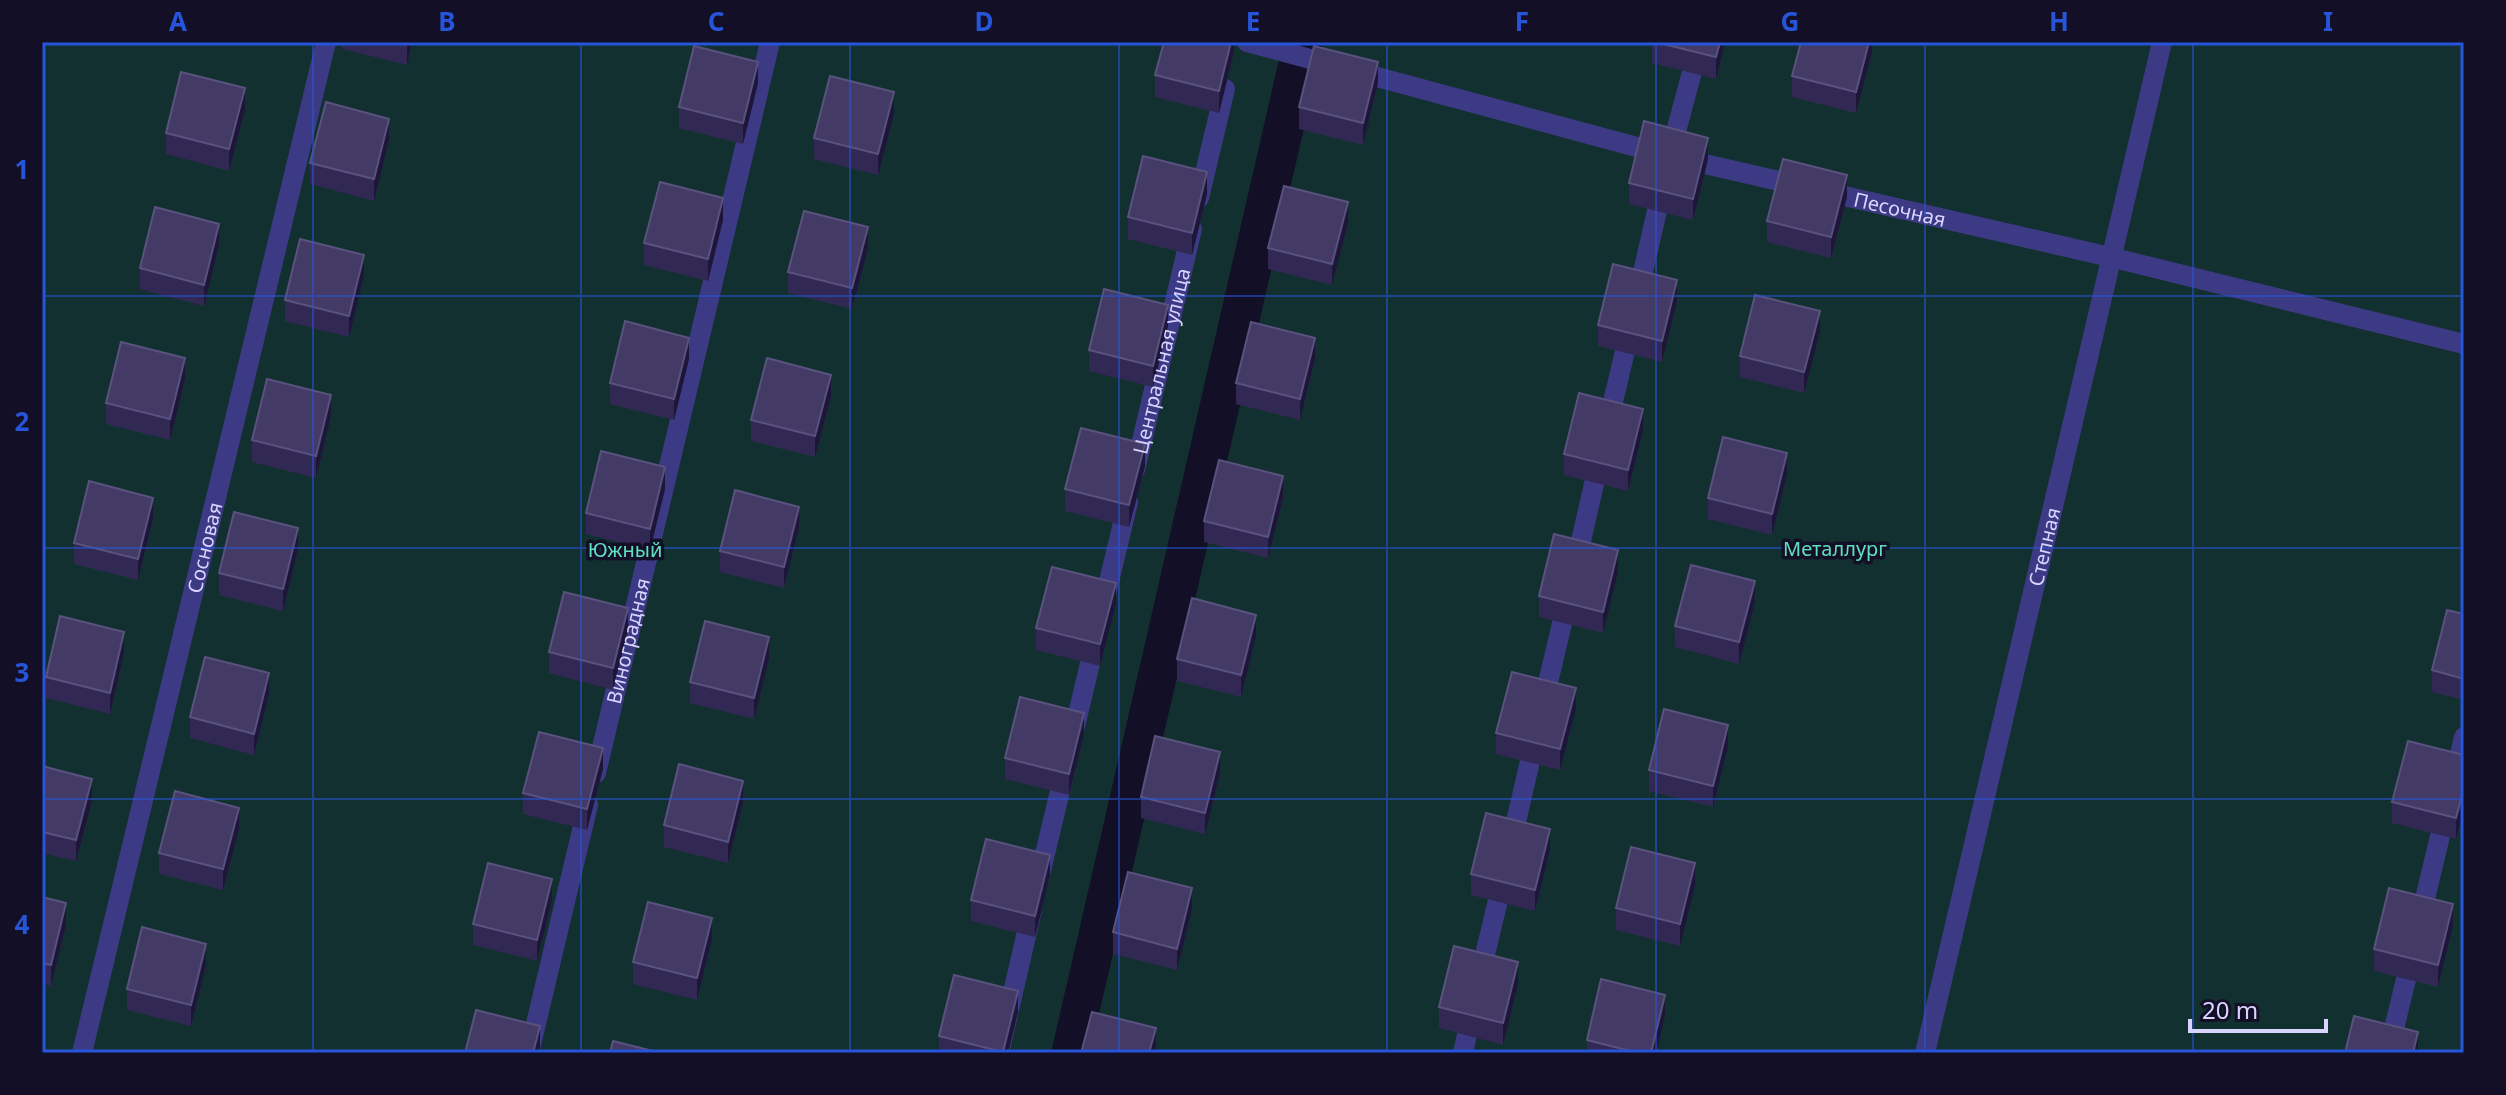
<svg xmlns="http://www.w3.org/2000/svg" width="2506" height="1095" viewBox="0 0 2506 1095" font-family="'Noto Sans',sans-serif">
  <rect width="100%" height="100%" fill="#130f26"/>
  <path fill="#12302f" d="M42,42h1241l-232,1011h-1009z
    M1324,42h1140v1011h-1374z"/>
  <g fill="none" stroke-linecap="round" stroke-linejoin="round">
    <g stroke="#3d3a85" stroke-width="20">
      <path id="s1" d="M1247,42l423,114 440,101 354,87"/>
      <path d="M1670,154l30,-112"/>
      <path d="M1199,198l26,-109"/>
      <path d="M1637,298l26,-113"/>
      <path d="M1607,427l23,-97"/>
      <path id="s2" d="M1135,470l57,-241"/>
      <path d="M1575,567l25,-109"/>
      <path d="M1103,607l25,-105"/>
      <path d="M1542,708l26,-110"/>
      <path d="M1073,735l23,-97"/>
      <path id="s3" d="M596,773l174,-731"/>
      <path d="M2454,780l10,-43"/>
      <path d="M1511,844l24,-105"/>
      <path d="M1039,879l27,-113"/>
      <path d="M2419,924l27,-113"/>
      <path d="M1479,980l25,-105"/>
      <path id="s4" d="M82,1053l244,-1011"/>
      <path d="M529,1053l59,-248"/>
      <path d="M999,1053l33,-143"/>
      <path d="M1463,1053l9,-41"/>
      <path id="s5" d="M1925,1053l237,-1011"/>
      <path d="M2388,1053l24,-98"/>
    </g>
  </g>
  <path fill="#312854" d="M342,42h70l-5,23 -65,-16z
    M1234,42v10l-15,61 -64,-16v-22z
    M1652,42h73l-9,37 -64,-16z
    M1872,42v10l-16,61 -64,-16v-21z
    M758,83l-15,61 -64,-16v-21z
    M1378,83l-15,62 -64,-16v-22z
    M245,109l-16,62 -63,-17v-21z
    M894,114l-16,61 -64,-16v-21z
    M389,140l-15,61 -64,-17v-21z
    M1708,159l-15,61 -64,-16v-21z
    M1207,194l-15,61 -64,-16v-22z
    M1847,197l-16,61 -64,-16v-21z
    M723,220l-15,61 -64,-16v-22z
    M1348,223l-16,62 -64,-16v-21z
    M219,245l-15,61 -64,-17v-21z
    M868,248l-16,61 -64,-16v-21z
    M364,276l-15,61 -64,-16v-21z
    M1677,301l-15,61 -64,-16v-21z
    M1168,326l-15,61 -64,-16v-21z
    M1820,332l-16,61 -64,-16v-21z
    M689,359l-15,61 -64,-16v-21z
    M1315,359l-15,61 -64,-16v-21z
    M185,379l-15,61 -64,-16v-21z
    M831,396l-16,61 -64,-16v-21z
    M331,416l-15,62 -64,-16v-22z
    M1643,430l-15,61 -64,-16v-21z
    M1145,466l-16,61 -64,-16v-22z
    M1787,474l-15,61 -64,-16v-21z
    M665,489l-15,61 -64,-16v-21z
    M1283,498l-15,60 -64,-16v-21z
    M153,519l-15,61 -64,-16v-21z
    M799,528l-15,60 -64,-16v-21z
    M298,549l-15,62 -64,-16v-22z
    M1618,572l-15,61 -64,-16v-21z
    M1755,602l-16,62 -64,-17v-21z
    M1116,604l-16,62 -64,-16v-22z
    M2464,614v86l-32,-8v-22z
    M628,629l-15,61 -64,-17v-21z
    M1256,636l-15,61 -64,-16v-22z
    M124,653l-14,61 -64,-16v-21z
    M769,658l-15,61 -64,-16v-21z
    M269,694l-15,61 -64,-17v-21z
    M1576,709l-16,61 -64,-16v-21z
    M1084,734l-15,61 -64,-16v-21z
    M1728,746l-15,61 -64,-16v-21z
    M2464,755v54l-8,30 -64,-16v-21z
    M42,766l50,34 -16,61 -34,-8z
    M603,769l-16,61 -64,-16v-21z
    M1220,773l-15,61 -64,-16v-21z
    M743,802l-15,61 -64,-16v-22z
    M239,829l-16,61 -64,-16v-21z
    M1550,850l-15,61 -64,-16v-21z
    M1050,876l-15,61 -64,-16v-21z
    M1695,885l-15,61 -64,-16v-22z
    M42,897l24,28 -15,61 -9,-2z
    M552,900l-15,61 -64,-16v-21z
    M1192,909l-15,61 -64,-16v-22z
    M2453,925l-15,62 -64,-16v-22z
    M712,939l-15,61 -64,-16v-22z
    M206,965l-15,61 -64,-16v-21z
    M1518,984l-15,61 -64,-17v-21z
    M1018,1012l-10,41h-69v-17z
    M1665,1016l-9,37h-69v-13z"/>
  <path fill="#1d163a" d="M407,42h5l-5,23z
    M1231,42h3v10l-15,61v-22z
    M1720,42h5l-9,37v-22z
    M1869,42h3v10l-16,61v-21z
    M758,62v21l-15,61v-21z
    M1378,62v21l-15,62v-22z
    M245,88v21l-16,62v-22z
    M894,92v22l-16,61v-21z
    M389,119v21l-15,61v-22z
    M1708,138v21l-15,61v-21z
    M1207,172v22l-15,61v-22z
    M1847,175v22l-16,61v-21z
    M723,198v22l-15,61v-22z
    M1348,202v21l-16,62v-21z
    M219,224v21l-15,61v-21z
    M868,227v21l-16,61v-21z
    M364,255v21l-15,61v-21z
    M1677,280v21l-15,61v-21z
    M1168,305v21l-15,61v-21z
    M1820,311v21l-16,61v-21z
    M689,338v21l-15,61v-21z
    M1315,338v21l-15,61v-21z
    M185,358v21l-15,61v-21z
    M831,375v21l-16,61v-21z
    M331,395v21l-15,62v-22z
    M1643,409v21l-15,61v-21z
    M1145,444v22l-16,61v-22z
    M1787,453v21l-15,61v-21z
    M665,467v22l-15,61v-21z
    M1283,476v22l-15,60v-21z
    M153,498v21l-15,61v-21z
    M799,507v21l-15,60v-21z
    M298,528v21l-15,62v-22z
    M1618,550v22l-15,61v-21z
    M1755,581v21l-16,62v-22z
    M1116,583v21l-16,62v-22z
    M628,608v21l-15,61v-22z
    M1256,615v21l-15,61v-22z
    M124,632v21l-14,61v-21z
    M769,637v21l-15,61v-21z
    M269,673v21l-15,61v-21z
    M1576,688v21l-16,61v-21z
    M1084,713v21l-15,61v-21z
    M1728,725v21l-15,61v-21z
    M603,748v21l-16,61v-21z
    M1220,752v21l-15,61v-21z
    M92,779v21l-16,61v-21z
    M743,781v21l-15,61v-21z
    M2464,788v21l-8,30v-21z
    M239,808v21l-16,61v-21z
    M1550,829v21l-15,61v-21z
    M1050,855v21l-15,61v-21z
    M1695,863v22l-15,61v-22z
    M552,879v21l-15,61v-21z
    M1192,888v21l-15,61v-21z
    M66,903v22l-15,61v-21z
    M2453,904v21l-15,62v-22z
    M712,918v21l-15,61v-22z
    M206,944v21l-15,61v-21z
    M1518,962v22l-15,61v-22z
    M1018,991v21l-10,41h-5z
    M1665,995v21l-9,37h-5z
    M540,1026v21l-1,6h-6z
    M1156,1028v21l-1,4h-6z
    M2418,1032v21h-5z"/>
  <path fill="#433a66" stroke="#5a527e" stroke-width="2" d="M1164,42h67l-12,49 -64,-16z
    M1655,42h65l-4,15z
    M1801,42h68l-13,50 -64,-16z
    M694,46l64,16 -15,61 -64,-16z
    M1314,46l64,16 -15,61 -64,-16z
    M181,72l64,16 -16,61 -63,-16z
    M830,76l64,16 -16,62 -64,-16z
    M326,102l63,17 -15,60 -64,-16z
    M1644,121l64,17 -15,61 -64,-16z
    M1143,156l64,16 -15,61 -64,-16z
    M1783,159l64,16 -16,62 -64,-16z
    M660,182l63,16 -15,61 -64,-16z
    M1284,186l64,16 -16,62 -64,-16z
    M155,207l64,17 -15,61 -64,-17z
    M804,211l64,16 -16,61 -64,-16z
    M300,239l64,16 -15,61 -64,-16z
    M1613,264l64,16 -15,61 -64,-16z
    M1104,289l64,16 -15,61 -64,-16z
    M1755,295l65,16 -16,61 -64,-16z
    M625,321l64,17 -15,61 -64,-16z
    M1251,322l64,16 -15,61 -64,-16z
    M121,342l64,16 -15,61 -64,-16z
    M767,358l64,17 -16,61 -64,-16z
    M267,379l64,16 -15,61 -64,-16z
    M1579,393l64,16 -15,61 -64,-16z
    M1081,428l64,16 -16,61 -64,-16z
    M1723,437l64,16 -15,61 -64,-16z
    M601,451l64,16 -15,62 -64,-16z
    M1219,460l64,16 -15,61 -64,-16z
    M89,481l64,17 -15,61 -64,-16z
    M735,490l64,17 -15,60 -64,-16z
    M234,512l64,16 -15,61 -64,-16z
    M1554,534l64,16 -15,62 -64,-16z
    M1691,565l64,16 -16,61 -64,-16z
    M1052,567l64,16 -16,61 -64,-16z
    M564,592l64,16 -15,60 -64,-16z
    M1192,598l64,17 -15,60 -64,-16z
    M2447,610l17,4v65l-32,-9z
    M60,616l64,16 -14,61 -64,-16z
    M705,621l64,16 -15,61 -64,-16z
    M205,657l64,16 -15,61 -64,-17z
    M1512,672l64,16 -16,61 -64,-16z
    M1020,697l64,16 -15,61 -64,-16z
    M1664,709l64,16 -15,61 -64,-16z
    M539,732l64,16 -16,61 -64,-16z
    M1155,736l65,16 -15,61 -64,-16z
    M2408,741l56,14v33l-8,30 -64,-16z
    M679,764l64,17 -15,61 -64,-17z
    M42,766l50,13 -16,61 -34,-8z
    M175,791l64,17 -16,61 -64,-16z
    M1486,813l64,16 -15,61 -64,-16z
    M986,839l64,16 -15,61 -64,-16z
    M1631,847l64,16 -15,61 -64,-16z
    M488,863l64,16 -15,61 -64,-16z
    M1128,872l64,16 -15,61 -64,-17z
    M2389,888l64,16 -15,61 -64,-16z
    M42,897l24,6 -15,62 -9,-2z
    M648,902l64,16 -15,60 -64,-16z
    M142,927l64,17 -15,61 -64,-16z
    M1454,946l64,16 -15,61 -64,-16z
    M954,975l64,16 -15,61 -64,-16z
    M1601,979l64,16 -14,58h-13l-51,-13z
    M476,1010l64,16 -7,27h-68z
    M1092,1012l64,16 -7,25h-68z
    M2354,1016l64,16 -5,21h-68z
    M613,1041l48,12h-51z"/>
  <path fill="none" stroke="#2655da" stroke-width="2" stroke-opacity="0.55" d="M313,42v1011M581,42v1011M850,42v1011M1119,42v1011M1387,42v1011M1656,42v1011M1925,42v1011M2193,42v1011M42,296h2422M42,548h2422M42,799h2422"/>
  <g text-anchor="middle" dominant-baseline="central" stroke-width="7" stroke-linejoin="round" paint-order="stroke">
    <g font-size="20" fill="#d9d4ff" stroke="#130f26">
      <text stroke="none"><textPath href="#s1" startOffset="674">Песочная</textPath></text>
      <text stroke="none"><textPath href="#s2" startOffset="112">Центральная улица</textPath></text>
      <text stroke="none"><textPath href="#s5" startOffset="520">Степная</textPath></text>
      <text stroke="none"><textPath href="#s4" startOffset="520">Сосновая</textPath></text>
      <text stroke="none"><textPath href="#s3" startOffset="136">Виноградная</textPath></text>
    </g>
    <g font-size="20" fill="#5fe0c0" stroke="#130f26">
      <text x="1835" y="548">Металлург</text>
      <text x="625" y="549">Южный</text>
    </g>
  </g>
  <rect width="2506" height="1095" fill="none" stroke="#130f26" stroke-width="88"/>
  <path d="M2190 1019v12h136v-12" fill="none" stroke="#d9d4ff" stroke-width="4"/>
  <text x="2202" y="1019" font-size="24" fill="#d9d4ff" stroke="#130f26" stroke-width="6" paint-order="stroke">20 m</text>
  <rect x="44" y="44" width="2418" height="1007" fill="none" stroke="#2655da" stroke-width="3"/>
  <g font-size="26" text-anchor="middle" font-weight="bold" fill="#2655da">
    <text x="178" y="31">A</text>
    <text x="447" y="31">B</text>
    <text x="716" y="31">C</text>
    <text x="984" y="31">D</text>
    <text x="1253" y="31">E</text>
    <text x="1522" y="31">F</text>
    <text x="1790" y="31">G</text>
    <text x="2059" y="31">H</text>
    <text x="2328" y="31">I</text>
    <text x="22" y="179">1</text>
    <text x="22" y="431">2</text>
    <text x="22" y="682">3</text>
    <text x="22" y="934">4</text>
  </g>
</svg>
